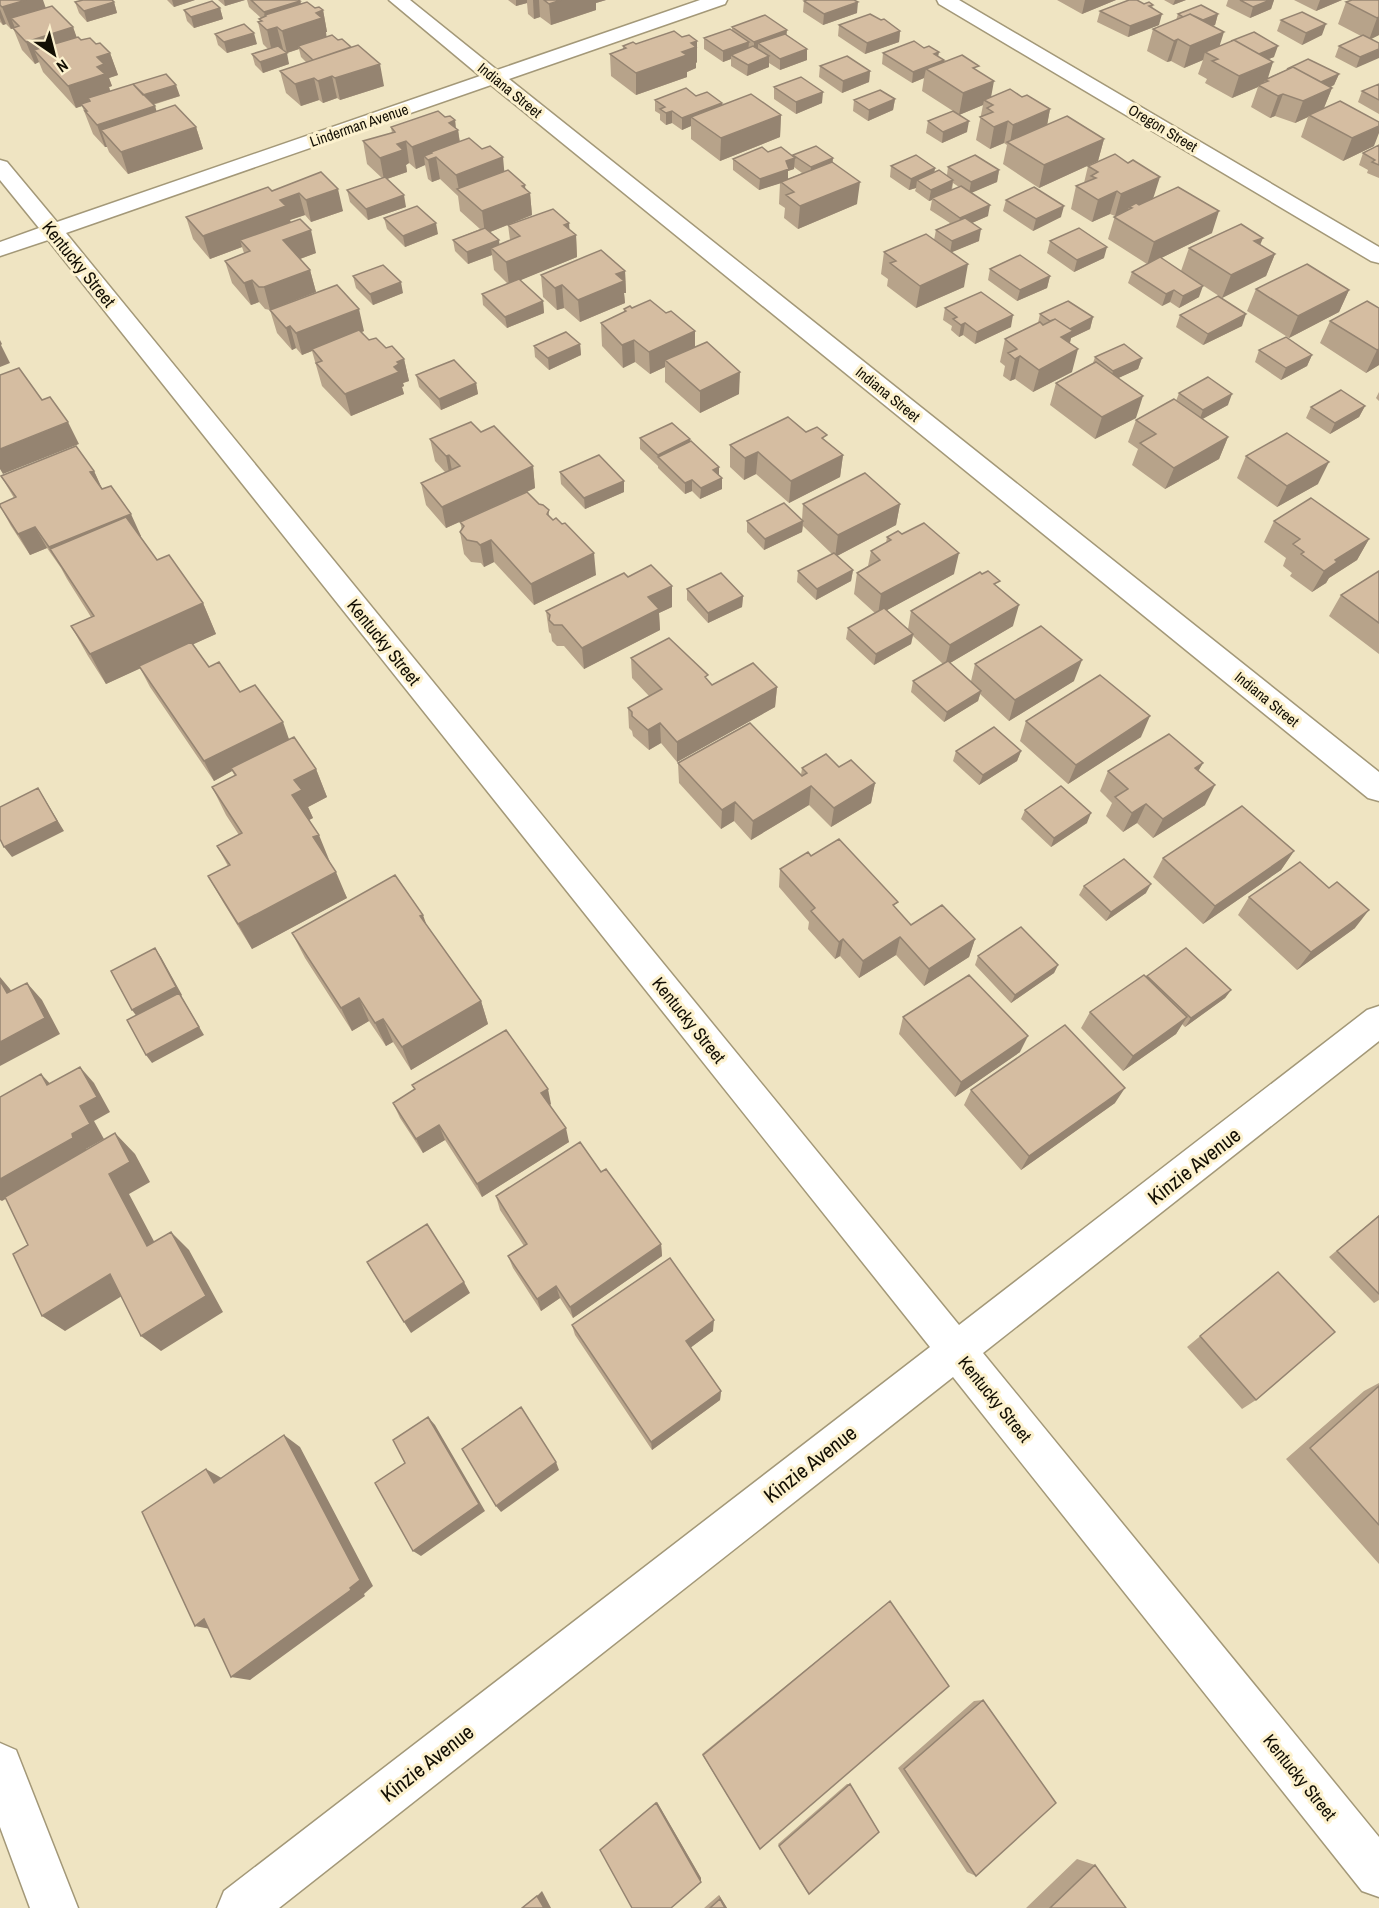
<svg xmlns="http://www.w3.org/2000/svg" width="1379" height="1908" viewBox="0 0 1379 1908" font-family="'Archivo Narrow',sans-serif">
  <rect width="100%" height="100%" fill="#efe4c2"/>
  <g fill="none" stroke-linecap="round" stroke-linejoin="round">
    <g stroke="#a39878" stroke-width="3">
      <path id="minor" d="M389,0h21l87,70 203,-70h27l-2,4 -216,75 870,693v29l-11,-3 -877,-713 -425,148 893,1092 408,-315 12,-4v35l-396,312 396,484v60l-17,-6 -409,-514 -674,531h-62l7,-17 706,-544 -882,-1107 -48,16v-14l39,-14 -39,-48v-20l7,2 50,60 423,-146z
        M937,0h22l420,247v16l-8,-2 -432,-257z
        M0,1743l16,7 62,158h-48l-30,-81z"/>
    </g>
    <use href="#minor" fill="#fff" fill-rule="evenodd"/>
  </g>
  <path fill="#b7a38a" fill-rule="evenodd" d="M0,0l46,8 27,19 3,10 5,3 15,4 14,9 8,22 -9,3 3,8 -3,1 1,4 70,5 -27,9 2,1 1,5 40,16 7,22 -75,25 -19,-22 -2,-5h-2l-12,-13 -11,-28 -6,2 -33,-36 -4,-10 -4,2 -13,-14 -9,-22 -2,1 -5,-5 -3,1 -3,-3z
    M167,0h28l-21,7z
    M218,0h27l-20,6z
    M247,0h53l1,3 22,7 4,22h-1v5l58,49 -44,14 -3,-2 -14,5 -4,-3 -18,6 -15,-13 -6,-22 26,-9 -5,-5 -2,-8 -12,4 -4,-4 6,15 -26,9 -8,-8 -3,-11 16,-5 -5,-5 -5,-22h2l-1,-3 2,-1 -12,-11z
    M508,0h98l-10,3v7l-45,15 -11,-8 -6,2 -6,-5 -1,-11 -11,3z
    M1057,0h59l-34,14z
    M1164,0h22l-13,5z
    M1228,0h46l-3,9 -21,9 -24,-12z
    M1294,0h48l-26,11z
    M1379,0v35l-8,4 -15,29 -21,-11 4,-11 22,-10 -23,-12 8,-22z
    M804,1l53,12 -34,12 -20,-13z
    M75,2h39l3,11 -30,9 -8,-9z
    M1153,5l-1,3 7,17 -31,12 -31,-15 3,-11z
    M220,8l3,11 -29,9 -7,-7 -3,-11z
    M1178,14h40l-3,11 -2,1 7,20 54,11 -5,2 4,3 -6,16 19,-8 1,-1 52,5 -5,11 -3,2 1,1 -8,20 50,38 -31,15 -42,-24 7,-20 -13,6 -20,-7 -5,2 -19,-11 7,-20 -26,11 -27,-15 2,-4 -9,-5 5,-14 -19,8 -13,-7 -4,1 -20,-11 6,-22 23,-9z
    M881,20l19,11 -1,11 -34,12 -27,-18 1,-11z
    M1281,20l41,15 -20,10 -25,-14z
    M732,27l55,8 20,14v11l-27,10 -11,-7v4l-22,9 -16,-10v-7l-8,3 -19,-13v-11l28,-7z
    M215,34l42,10 -30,9 -9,-8z
    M636,44l61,18 -1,1v5l-9,4v5l-51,18 -25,-19 -1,-22 13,-5v-3z
    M883,53l55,3 6,4v2l34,9 13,26h31l28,12 -3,16 57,14 -6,22 -59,27 -36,-24 4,-19 -3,-2 -14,6 -14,-9 7,-35 -24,10 8,17 -25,11 -16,-10 2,-12 25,-10 -31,-20 2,-13 -12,5 -30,-19z
    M820,66l50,5 -1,11 -27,11 -23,-16z
    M1379,84v30l-21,-12 4,-11z
    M774,87l48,16 -26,11 -22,-15z
    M696,96l26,7v2l59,10 -1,22 -60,24 -29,-22v-13l-9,4 -10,-7 -6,2 -6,-5v-6l-5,-3v-11z
    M895,99l-2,11 -25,11 -15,-10 1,-11z
    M445,117l10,3 1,9 2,1 2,12 65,43v4l5,4 2,22 -42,17 9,8v5l11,-5 -2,-15 61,-2v7l7,5 1,22 -57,23 23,21 1,12 -37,15 -24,-23 -1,-11 26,-10 -14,-14 -2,-15 -24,9 -13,-13 -2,-11 27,-11 -20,-18 -2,-15 -18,-17 -8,3 -4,-3 -3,-14 -9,4 -7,-6 -3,2 1,7 -20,7 19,28 -38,13 -18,-18 -3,-12 35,-12 -15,-14 -4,-23 29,-8 -1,-6z
    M1379,145v33l-12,-5 1,-3 -9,-5 4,-12z
    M768,152l25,4v-1l40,8 24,41 -59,25 -14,-11 1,-10 -6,-4 1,-21 -21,7 -26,-20v-11zM794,167l8,6 -14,6v-8l6,-2z
    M891,166l44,2 -1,4 13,3 1,-8 51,3 -2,12 -25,10 16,24 -16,7 7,18 -28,11 13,35 -48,21 -29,-22 1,-7 -7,-5 3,-22 50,-12 2,-10 14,-7 -20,-13 2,-10 -3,1 -14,-10 1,-3 -7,2 -19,-13zM953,183l6,4 -7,3z
    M1088,166l65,33 59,34 -51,25 38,39 -20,11 -9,-6 -8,4 -34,-23 4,-11 15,-8 -39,-25 7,-23 -5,-2 -18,8 -21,-13 5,-23 8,-3z
    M321,172l22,39 -32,11 -6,-7 -15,5 1,2 25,31 -16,6 10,11 6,22 -46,18 -5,-1 -6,-7 -8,3 -19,-22 -7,-22 19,-8 -2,-6 -32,12 -17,-20 -7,-22 86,-26z
    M1006,200l55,17 -28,14 -30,-20z
    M384,218l54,16 -33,13 -18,-18z
    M1050,241l54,17 -30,14 -27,-19z
    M1260,245l15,9 -9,22 -44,22 -41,-27 8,-23z
    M990,269l60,7 -3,12 -30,13 -29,-21z
    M625,271l1,22h-2l1,10 -45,19 -16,-14 -7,2 -14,-13 -2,-22z
    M353,276l50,17 -30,12 -17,-17z
    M1256,289l93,1 -10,22 -50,26 -42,-27z
    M632,308l34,5 29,18v16l44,47 -39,19 -35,-31v-15l-15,7 -15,-12 -12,6 -21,-22 -1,-23 23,-11v-3z
    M945,308l66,19 -36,17 -12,-9 -4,2 -8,-7 1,-4 -9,-6z
    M1379,308v57l-13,8 -46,-30 10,-22z
    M270,310l94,21 -2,1 7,8 35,19 5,22 -6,2 1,3 -2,1 2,7 -53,22 -29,-30 -10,-35 -10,4 -6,-7 -4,2 -15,-17z
    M1040,314l53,3 -3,12 -19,9 -1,5 2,29 -39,20 -18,-13 -5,2 -7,-5 2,-10 -5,-4 5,-23 33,-16z
    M1180,315l62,11 -39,19 -27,-18z
    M580,344l1,11 -32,15 -14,-13 -1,-11z
    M1259,350l53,5 -5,11 -26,14 -26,-18z
    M1095,357l47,1 -4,11 -20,9 18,40 -41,21 -45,-34 6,-22 37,-20z
    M416,375l60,8 2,11 -37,16 -22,-23z
    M1379,392v9l-3,-3z
    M1179,393l49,12 -26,14 26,18 -9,22 -54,30 -33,-24 6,-16 -10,-7 8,-22 40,-19z
    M1365,406l-6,11 -29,17 -24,-16 5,-11z
    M481,432l52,34 2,22 -8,4 12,12 10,6v6l47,59 -62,30 -40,-43 -10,5 -3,-4 -10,-1 -7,-8 -4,-22 2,-2 -2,-8 66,-30 -80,36 -20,-23 -5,-22 24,-11 -10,-11 -5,-22z
    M806,432l20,10 17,13 -3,22 -51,26 -33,-29 -12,6 -14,-13v-22z
    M640,438l50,4 29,33 3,14 -22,10 -8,-8 -7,3 -27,-26v-2l-18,-17z
    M1246,456l72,28 -41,23 -40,-29z
    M94,471l8,18 39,47h-1l17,24 46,43 13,31 -23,10 16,23 31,25 49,47 27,30 11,28 -19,10 5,11 -4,2 38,78 -95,51 -29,-47 -15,-26 20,-10 -11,-20 22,-11 -13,-20 -14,-28 23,-11 -3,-5 -18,10 -64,-94 -10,-19 -34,16 -18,-28 -17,-30 20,-9 -24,-38 -6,-11 -14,-20 -17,7 -19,-29 -11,-20 14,-8 -13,-22z
    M560,472l64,20 -39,17 -24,-25z
    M803,504h97l-4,21 -59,31 16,14 -2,11 -35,19 -19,-18 1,-11 34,-17 -29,-28 -1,6 -38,18 -17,-18v-11l55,-1z
    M1274,521l95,18 -12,21 -28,18 -3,5 -14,9 -22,-16 2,-3 -9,-7 3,-8 -22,-16z
    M887,537l67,37 -67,36 21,19 3,-18 87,-24 15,39 -63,37 21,18 4,-17 99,17 -65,40 -29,-27 -2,7 -34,21 -33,-30 2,-11 30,-17 -30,-28 -2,8 -37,21 -28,-26 2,-11 27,-15 -21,-19 3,-21 11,-7 3,-15 15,-8z
    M1379,571v83l-50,-38 12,-21z
    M628,577l44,30 -13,6 1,17 -76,39 -20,-23h-7l-5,-5 -1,-7 -2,-2 -3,-21z
    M687,589l56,7 -1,11 -34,16 -21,-23z
    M631,658l81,27 65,2 -2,20 -98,55 -16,-19 -12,7 -16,-14 -1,-5 -3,-3 -1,-20 21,-12 -17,-18z
    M1026,721l115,16 -73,47 -48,-43z
    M956,751h65l-4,10 -38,24 -26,-24z
    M678,763l123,12 1,-7 37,-1 36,16 -4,20 -40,24 -22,-22 -58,35 -17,-19 -13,8 -42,-46z
    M1203,763l-5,8 7,34 -52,33 -16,-15 -14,9 -17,-16 6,-13 -12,-12 8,-20z
    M1025,810l62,13 -36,24 -30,-28z
    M1294,851l-13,19 -78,54 -50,-47 10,-19z
    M811,856l85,53 15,16 64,14 -6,18 -45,29 -28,-31 -37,23 -19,-22 -5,3 -27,-30 1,-7 -30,-35 1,-18z
    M1084,886l62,7 -40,28 -27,-26z
    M1329,888l26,40 -58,42 -59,-55 11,-18z
    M427,926l54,75 7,23 -77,46 -18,-28 -7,4 -17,-25 -17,10 -47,-73 -13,-25z
    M978,956l80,9 -4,8 -43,30 -36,-38z
    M1147,976l84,14 -6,8 -40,29 -3,-3 -6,10 -53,37 -42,-43 9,-16 56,-35z
    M903,1017l117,35 -65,45 -56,-63z
    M412,1085l139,19 -1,1 19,37 -87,55 -37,-57 -22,13 -23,-35 -7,-15 22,-13z
    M971,1090l144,13 -94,67 -57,-65z
    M601,1172l60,72 1,12 -89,62 -13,-20 -19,13 -28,-43 -5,-12 16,-10 -24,-36 -4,-14z
    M1379,1215v85l-5,3 -45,-46z
    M1278,1272l-22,128 -14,9 -55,-62z
    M572,1325l141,6 -23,17 31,43 -1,9 -68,50 -77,-115z
    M1379,1383v181l-93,-105 78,-68z
    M890,1601l-130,248 -58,-95z
    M983,1700l-7,176 -9,-4 -69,-104 76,-67z
    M847,1784h3l-43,108 -29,-48z
    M657,1802l44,76 -101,-28z
    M1077,1859l18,6 31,43h-100z
    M719,1895l8,13h-23z"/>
  <path fill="#958471" d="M26,0h17l6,17 -38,1 4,10 -4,1 -9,-22z
    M172,0h23l-21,7z
    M224,0h21l-20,6z
    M295,0h5l1,5 -36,11 -1,-4z
    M516,0h11v3l-11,3z
    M533,0h6l1,17 -6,2z
    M561,0h45l-10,3v7l-45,15 -2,-21z
    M1085,0h31l-34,14z
    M1175,0h11l-13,5z
    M1270,0h4l-3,9 -21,9 3,-11z
    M1320,0h22l-26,11z
    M114,2l3,11 -30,9 -3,-11z
    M858,2l-1,11 -34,12 1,-11z
    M220,8l3,11 -29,9 -3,-11z
    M0,9l6,15 -3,1 -3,-7z
    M323,10l4,22h-1l1,8 -29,6 1,3 -12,4 -5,-22z
    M1162,14l-3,11 -31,12 2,-11z
    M1218,14l-3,11 -23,9 3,-11z
    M1379,17v18l-10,5 8,-22z
    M1326,24l-4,11 -20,10 4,-12z
    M73,27l8,22 -47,1 5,12 -4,2 -9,-22z
    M277,27l6,22 -11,3 -5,-22z
    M787,30l-1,11 -28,2v9l-4,1v-11z
    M900,31l-1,11 -34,12 2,-11z
    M1224,32l-7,22 -12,-2 -2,8 -19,8 6,-22z
    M254,33l3,11 -30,9 -3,-11z
    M1178,39l-7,22 -4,1 7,-21z
    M697,41v21l-1,1v5l-9,4v5l-51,18v-22l46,-21 9,-9z
    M749,42l-1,11 -17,2v4l-8,3v-11z
    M1278,46l-4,11 -20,8 4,-11z
    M807,49v11l-27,10v-11z
    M1379,49v9l-23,10 4,-11z
    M939,52l-2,11 7,-3 -1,11 -17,-2 -2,9 -12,5 1,-11 21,-18z
    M110,53l8,22 -9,3 3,8 -3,1 3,10 -22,4 -2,-3 2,6h-9l1,2 -6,2 -8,-22 29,-19v-10z
    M287,53l2,11 -26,9 -3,-11z
    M769,56v11l-22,9 1,-11z
    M1273,62l-6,19 -2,-1 -2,5h-5v2l-26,11 7,-22z
    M380,64l4,22 -44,14 -5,-22z
    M870,71l-1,11 -27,11 1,-12z
    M1339,74l-5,11 -22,11 5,-12z
    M332,76l5,22 -14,5 -5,-22z
    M314,78l5,22 -18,6 -6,-22z
    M994,81l-4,22 -6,-3 -1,5 -24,10 4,-22z
    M176,85l4,11 -33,10 -4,-11z
    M1332,88l-9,22 -14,5 -1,2 -13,6 8,-22z
    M823,92l-1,11 -26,11v-12z
    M1283,94l-8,22 -5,2 8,-22z
    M895,99l-2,11 -25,11 1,-11z
    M722,103v12l-31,2v9l-9,4v-12z
    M155,106l7,23 -61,1 6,17h-2l-8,-22z
    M1050,109l-4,22 -36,12 3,-18z
    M672,111v12l-6,2v-12z
    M781,115l-1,22 -60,24 1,-23z
    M455,120l1,11 2,-1 3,22 -25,5 4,22 -8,3 -4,-22 -4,-4 1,9 -9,4 -4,-22z
    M969,121l-2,11 -25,11 1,-11z
    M1008,121l-4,22 -14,6 4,-22z
    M1379,126v7l-5,13 -31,15 9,-23z
    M196,127l7,22 -75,25 -7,-22z
    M1104,139l-6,22 -59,27 5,-23z
    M406,141l3,22 -3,2 1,7 -23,8 -4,-22 17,-14z
    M503,157l2,22 -46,11 -3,-15z
    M795,158l-1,11 -6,2v10l-29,9 1,-11 26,-18z
    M833,158l-1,12 -22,9 1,-12z
    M935,168l-2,12h-16l-1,8 -7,2 2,-11z
    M999,170l-2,12 -28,12 2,-12z
    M1160,177l-7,22 -21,9 -3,-1 -1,3 -13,6 6,-22z
    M953,180l-2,11 -19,7v2l-3,1 2,-11z
    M860,182l-3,22 -59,25 2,-23z
    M525,185l1,10 4,-2 2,22 -47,19 -3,-23z
    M338,189l5,22 -32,11 -5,-22z
    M1117,191l-7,23 -18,8 6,-22z
    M299,193l6,22 -15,5 2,9 -52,11 2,7 -32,12 -7,-23 77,-36z
    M404,195l2,12 -38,13 -2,-11z
    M990,205l-2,11 -30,13 2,-11z
    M1064,206l-3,11 -28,14 3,-12z
    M1219,211l-7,22 -65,32 7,-23z
    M436,223l2,11 -33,13 -2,-11z
    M569,223l1,14 6,-2 1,22 -68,28 -3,-23 58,-37z
    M981,229l-2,12 -29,12 2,-12z
    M311,230l5,23 -27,10 -6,-23z
    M1263,238l-9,22v-19z
    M499,240l1,11 -9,-3 1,7 -24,9 -1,-12z
    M1107,247l-3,11 -30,14 3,-12z
    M1275,254l-9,22 -44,22 9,-23z
    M968,264l-4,23 -48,21 4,-22z
    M310,270l6,22 -46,18 -6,-23z
    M625,271l1,22h-2l1,10 -45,19 -2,-22 38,-26z
    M1050,276l-3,12 -30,13 3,-11z
    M252,280l7,22 -8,3 -7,-22z
    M401,282l2,11 -30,12 -3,-11z
    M562,285l2,23 -7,2 -2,-22z
    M1203,286l-4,11 -20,11 4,-12z
    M1174,290l-4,12 -8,4 4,-12z
    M1349,290l-10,22 -50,26 9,-22z
    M543,301l1,12 -37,15 -2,-11z
    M359,309l5,22 -51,20 -1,-2v2l-10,4 -6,-22z
    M1246,314l-4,12 -39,19 5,-11z
    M1013,315l-2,12 -36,17 2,-12z
    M1093,317l-3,12 -19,9 -4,16 -6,-17 4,-6z
    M965,323l-2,12 -4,2 2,-12z
    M290,326l6,22 -4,2 -6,-22z
    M695,331v22l-30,7v7l-15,7 -1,-22z
    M0,340l2,4 -1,1 9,18 -10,4z
    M634,340l1,22 -12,6 -1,-23z
    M580,344l1,11 -32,15 -1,-12z
    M1078,349l-6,23 -39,20 6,-22z
    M1379,349v16l-13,8 11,-23z
    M1312,355l-5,11 -26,14 5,-12z
    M1020,356l-5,23 -5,2 5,-22z
    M1142,358l-4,11 -28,13 3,-11z
    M404,359l5,22 -6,2 1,3 -2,1 2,7 -53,22 -6,-22 49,-27 3,-5z
    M740,372l-1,22 -39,19v-22z
    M476,383l2,11 -37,16 -2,-11z
    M1232,394l-4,11 -29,16 4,-11z
    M1143,396l-7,22 -41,21 7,-22z
    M1365,406l-6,11 -29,17 5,-11z
    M68,422l11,22 -76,30 -3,-5v-20z
    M1228,437l-9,22 -54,30 9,-21z
    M690,439v12l-32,6v9v-11z
    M758,452l-2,22 -12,6 1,-22z
    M449,455l4,21 -3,2 -4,-22z
    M843,455l-3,22 -51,26 2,-22z
    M1329,462l-11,22 -41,23 10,-21z
    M533,466l2,22 -89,40 -4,-21z
    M719,467v11l-6,-8z
    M94,471l10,22 -14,-21z
    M722,478v11l-22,10 1,-11z
    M692,480v11l-7,3v-11z
    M624,481v11l-39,17 -1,-11z
    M900,504l-4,21 -61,32 3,-22z
    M131,514l10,22 -78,32 -13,-19 10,20 -11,-22z
    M803,521l-1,11 -38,18 1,-11z
    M35,527l12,21 -17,7 -12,-21z
    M1369,539l-12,21 -28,18 -3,5 -14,9 12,-21 11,-11z
    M491,540l3,22 -10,5 -4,-22z
    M594,553l2,22 -62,30 -3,-21z
    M959,553l-5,21 -76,41 3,-21z
    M853,570l-2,11 -35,19 1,-11z
    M672,586v21l-13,6 1,17 -76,39 -2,-21 66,-51z
    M743,596l-1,11 -34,16v-10z
    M203,603l13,31 -110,50 -16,-30z
    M1019,605l-6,21 -68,40 5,-21z
    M913,634l-2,10 -37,21 2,-11z
    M1082,660l-8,21 -65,40 6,-21z
    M777,687l-2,20 -98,55v-20z
    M981,691l-3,10 -34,21 3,-10z
    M1150,716l-9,21 -73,47 8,-19z
    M283,722l7,20 -59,26 1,3 -18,10 -10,-20z
    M660,723l1,20 -12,7 -1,-20z
    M1021,751l-4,10 -38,24 4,-10z
    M1203,763l-11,19 3,-14z
    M316,769l11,28 -19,10 5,11 -10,5 -11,-28 2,-15z
    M875,783l-4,20 -40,24 3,-19z
    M1215,785l-10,20 -52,33 10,-19z
    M811,786l-2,19 -58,35 2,-19z
    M38,788l26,43 -52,26 -8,-10z
    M735,802l-1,19 -13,8 1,-19z
    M1146,804l-9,19 -14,9 9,-19z
    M1091,813l-4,10 -36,24 3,-9z
    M319,835l11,27 -17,-25z
    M1294,851l-13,19 -78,54 12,-18z
    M336,872l11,26 -95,51 -14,-25z
    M1151,884l-5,9 -40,28 5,-9z
    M1369,910l-14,18 -58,42 14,-18z
    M423,915l9,25 -12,-24z
    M900,937l-4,18 -37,23 4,-17z
    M843,939l-3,17 -5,3 4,-17z
    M975,939l-6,18 -45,29 5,-17z
    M155,948l6,9 21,38 -1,1 23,39 -52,28 -6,-8 -8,-37 -6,-8z
    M1058,965l-4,8 -43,30 4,-8z
    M0,977l10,12 12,21 -15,-17 -7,-12z
    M27,983l15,17 18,34 -60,32v-24z
    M1231,990l-6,8 -40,29 6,-9z
    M359,998l10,23 -17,10 -11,-23z
    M481,1001l7,23 -77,46 -9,-23z
    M1187,1017l-11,17 -53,37 10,-15z
    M383,1019l10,23 -7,4 -11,-23z
    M1028,1036l-8,16 -65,45 6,-15z
    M80,1067l14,16 16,29 -16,9 10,18 -18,10 2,3 -86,49 -2,-1v-21l72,-45 8,-28z
    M41,1074l15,16 -9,-5z
    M1125,1088l-10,15 -94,67 8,-14z
    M548,1089l3,15 -6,4 -4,-15z
    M439,1125l6,15 -22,13 -7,-14z
    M566,1128l3,14 -87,55 -5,-13z
    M115,1133l20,21 15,28 -21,12 37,70 -19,-18 -38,-72z
    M171,1232l18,18 34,62 -62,39 -20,-15z
    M661,1244l1,12 -89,62 -3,-11z
    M110,1274l20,17 -65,40 -23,-15z
    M464,1282l6,11 -59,40 -7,-11z
    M556,1286l4,12 -19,13 -4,-12z
    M714,1320l-1,11 -27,20v-10z
    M721,1391l-1,9 -68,50 -1,-8z
    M428,1417l7,8 50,86 -64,45 -8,-5z
    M284,1435l16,12 73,139 -9,8 1,2 -115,84 -19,-3z
    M556,1462l3,8 -58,42 -5,-6z
    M206,1469l19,11 -11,3z
    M204,1619l11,11 -20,-4z
    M657,1802l44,76v4l-45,-79z
    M542,1891l9,17h-7l-7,-12z
    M719,1895l8,13h-2l-5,-9z"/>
  <path fill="#d5bda1" stroke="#958471" stroke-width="1.5" d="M0,0h26l-24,7 -2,-2z
    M83,0h29l2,2 -30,9 -9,-9z
    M251,0h47l2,1 -36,11z
    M544,0h17l-12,4z
    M807,0h47l4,2 -34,12 -20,-13z
    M1129,0h8l7,4 5,-2 4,3 -4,1 13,8 -32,12 -30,-15z
    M1240,0h30l-17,7z
    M1352,0h27v17l-2,1 -31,-16z
    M212,1l8,7 -29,9 -7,-7z
    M307,2l8,6 4,-1 4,3 -7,3 6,5 -40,13 -5,-4 -10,3 -9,-8 4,-1 -3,-2 7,-3 -1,-1z
    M1201,5l17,9 -15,6 -13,-6 -7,3 -5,-3z
    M52,6l21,21 -47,15 -13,-14 6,-2 -8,-8z
    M1302,12l24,12 -20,9 -25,-13z
    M870,14l11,6 3,-1 16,12 -33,12 -28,-18z
    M1190,14l34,18 -34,14 -12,-7 -4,2 -21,-12z
    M765,15l22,15 -33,12 -22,-15z
    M244,24l10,9 -30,9 -9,-8z
    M730,29l19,13 -26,9 -19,-13z
    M674,31l8,6 7,-2 8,6 -6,2 5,4 -14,5 5,3 -51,18 -26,-19 16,-6 -3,-2 10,-4 3,2z
    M1254,32l24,14 -19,8 -25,-14 -3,1z
    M785,34l22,15 -27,10 -22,-16z
    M332,35l6,5 4,-1 9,8 -38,13 -15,-14z
    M1363,35l16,8v6l-19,8 -21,-11z
    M78,37l3,3 9,-2 6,6 4,-1 10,10 -13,4 7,7 -7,3 8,7 -37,12 -34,-36z
    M1234,40l39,22 -34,14 -27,-15 6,-2 -13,-7z
    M914,41l10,7 5,-2 10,6 -5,2 10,6 -31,12 -30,-19z
    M358,45l22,19 -45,14 -3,-2 -14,5 -4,-3 -19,6 -15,-13z
    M278,46l9,7 -27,9 -8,-8z
    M753,46l16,10 -21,9 -17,-10z
    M962,55l17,11 -6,2 21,13 -31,12 -37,-24z
    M847,56l23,15 -27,10 -23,-15z
    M1308,59l31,15 -18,8 -28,-15 -5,2h-1z
    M1293,67l39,21 -29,13 -20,-7 -5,2 -20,-11 10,-4 -3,-1z
    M166,74l10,11 -33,10 -10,-11z
    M801,77l22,15 -27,10 -22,-15z
    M133,84l22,22 -58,19 -12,-14h2l-6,-7 9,-3 -2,-3z
    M1379,84v16l-17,-9z
    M686,88l10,8 11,-4 15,11 -40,15 -10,-7 -6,2 -6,-4 5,-2 -10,-7z
    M1010,89l12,8 5,-2 23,14 -37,16 -5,-4 -14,6 -14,-10 13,-5 -6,-4 6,-3 -9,-5z
    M880,90l15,9 -26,11 -15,-10z
    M751,94l30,21 -60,23 -30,-21z
    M1340,101l39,21v4l-27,12 -43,-23z
    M175,105l21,22 -75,25 -20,-22z
    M438,111l7,6 5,-1 5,4 -6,3 9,7 -46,17 -6,-6 -9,3 6,6 -23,8 -17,-17 32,-9 -4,-5z
    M953,111l16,10 -26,11 -15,-11z
    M1067,116l37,23 -60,26 -37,-23z
    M469,138l13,11 8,-3 13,11 -47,18 -20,-18 -8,3 -4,-4 8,-3 -1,-1z
    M1379,145v20l-7,-3 3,-2 -12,-7z
    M816,146l17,12 -22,9 -18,-12z
    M762,147l6,5 13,-5 14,11 -9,3 3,8 -29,10 -27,-20z
    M1115,154l13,9 5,-3 27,17 -39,17 -4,-3 -19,9 -22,-14 20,-8 -5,-2 7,-4 -10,-6z
    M916,155l19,13 -24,11 -20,-13z
    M975,155l24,15 -28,12 -23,-15z
    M832,162l28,20 -60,24 -14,-11 8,-3 -13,-10z
    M508,170l17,15 -3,1 8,7 -48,18 -25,-22z
    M939,170l14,10 -22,10 -14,-10z
    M321,172l17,17 -32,11 -7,-7 -19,7 6,6 -83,30 -17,-19 82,-30 4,4z
    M385,177l19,18 -38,14 -19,-19z
    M961,186l29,19 -30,13 -28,-20z
    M1034,187l30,19 -28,13 -30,-19z
    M1178,187l41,24 -65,31 -40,-25 18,-9 -3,-1 7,-4 3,2z
    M417,206l19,17 -33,13 -19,-18z
    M553,209l16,14 -5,2 12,10 -70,27 -15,-14 29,-12 -12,-11z
    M965,218l16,11 -29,12 -16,-11z
    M300,219l11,11 -28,10 27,30 -46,17h-5l-7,-7 -8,3 -19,-22 25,-10 -10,-11z
    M1241,224l22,14 -9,3 21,13 -44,21 -42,-27z
    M485,228l14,12 -32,12 -14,-12z
    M1079,228l28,19 -30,13 -27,-19z
    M926,234l42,30 -48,22 -30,-23 6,-2 -12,-9z
    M601,250l24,21 -9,3 8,7 -46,19 -16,-15 -7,3 -14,-13z
    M1020,255l30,21 -30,14 -30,-21z
    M1160,257l43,29 -20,10 -9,-6 -8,4 -34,-22z
    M1307,264l42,26 -51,26 -42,-27z
    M383,265l18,17 -31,12 -17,-18z
    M519,279l24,22 -38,16 -23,-23z
    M337,285l22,24 -63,24 -6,-7 -4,2 -16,-18z
    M981,292l32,23 -36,17 -12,-9 -4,2 -8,-6 4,-2 -12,-9z
    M1218,296l28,18 -38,20 -28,-19z
    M650,300l16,13 5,-2 24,20 -46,21 -15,-12 -12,5 -21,-22 25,-12 -2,-2 6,-3 2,2z
    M1068,301l25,16 -23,12 -15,-10 -5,2 -10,-7z
    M1367,301l12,7v41l-2,1 -47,-29z
    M1055,319l18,12 -12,6 17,12 -39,21 -19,-14 -5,3 -7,-6 9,-4 -12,-10 35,-17 3,3z
    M359,330l10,10 7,-2 10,10 6,-2 12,13 -7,3 2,2 -5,3 5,5 -54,22 -29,-31 6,-2 -10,-12z
    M566,332l14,12 -32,14 -14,-12z
    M1286,337l26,18 -26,13 -27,-18z
    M707,342l33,30 -40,19 -35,-31z
    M1124,344l18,14 -29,13 -18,-14z
    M454,360l22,23 -37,16 -23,-24z
    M1096,362l47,34 -41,21 -46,-34z
    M19,368l23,32 8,-3 18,25 -68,27v-74z
    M1208,377l24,17 -29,16 -24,-17z
    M1341,390l24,16 -30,17 -24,-16z
    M1174,399l54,38 -54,31 -34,-25 16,-9 -20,-14z
    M788,417l18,15 11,-5 10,8 -5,3 21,17 -52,26 -33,-29 -13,6 -15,-13z
    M471,422l10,10 13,-6 39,40 -91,41 -21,-24 39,-17 -11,-11 -3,1 -16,-17z
    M672,423l18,16 -32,16 -18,-17z
    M1287,433l42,29 -42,24 -41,-30z
    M691,441l28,26 -6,3 9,8 -21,10 -9,-8 -7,3 -27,-26z
    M76,446l18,25 -4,1 12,17 9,-3 20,28 -82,33 -14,-20 -17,7 -18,-28v-2l16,-7 -15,-21z
    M599,455l25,26 -40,17 -24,-26z
    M865,473l35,31 -62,31 -35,-31z
    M527,492l12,12 4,1 6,5 -2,4 6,6 3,-2 6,6 3,-1 29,30 -63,31 -40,-44 -11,5 -3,-3 -10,-2 -7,-8 4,-6 -4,-4z
    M1311,498l58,41 -34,21 2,2 -13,9 -23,-17 3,-2 -11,-8 7,-5 -26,-18z
    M784,503l19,18 -38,18 -18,-18z
    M126,517l31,43 12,-5 34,48 -113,51 -19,-28 23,-10 -44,-67z
    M924,523l35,30 -78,41 -24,-21 23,-13 -9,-9 20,-11 -4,-3 11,-6 4,3z
    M834,553l19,17 -36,19 -19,-18z
    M651,565l21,21 -24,11 11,12 -77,39 -20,-23h-8l-5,-5 1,-5 -4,-4 78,-38 4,4z
    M988,571l12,10 -6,3 25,21 -69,40 -39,-34 69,-39 2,2z
    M1379,571v52l-38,-28z
    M721,573l22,23 -35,17 -21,-24z
    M884,608l29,26 -37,20 -28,-26z
    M1041,626l41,34 -67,40 -40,-36z
    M669,638l39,37 -3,2 7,8 41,-22 24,24 -100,55 -17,-19 -12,7 -16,-14v-4l-4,-4 34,-19 -31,-31z
    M191,642l18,25 10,-5 21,30 15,-7 28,37 -79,39 -65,-95z
    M948,661l33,30 -34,21 -34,-31z
    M1100,675l50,41 -74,49 -50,-44z
    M750,723l52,53 5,-3 -5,-5 24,-14 13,13 12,-7 24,23 -41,25 -23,-22 -58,35 -18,-19 -13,8 -44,-47z
    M994,727l27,24 -38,24 -27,-24z
    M1169,734l34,29 -8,5 20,17 -52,34 -17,-15 -14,9 -17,-16 13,-8 -20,-18z
    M294,737l22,32 -22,11 8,10 -10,5 27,40 -6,2 23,35 -98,52 -30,-48 22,-11 -13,-19 25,-13 -30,-46 24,-12 -5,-7z
    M1061,786l30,27 -37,25 -29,-28z
    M38,788l19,33 -53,26 -4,-8v-32z
    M1242,806l52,45 -79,55 -52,-48z
    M839,839l59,63 -5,3 18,20 31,-20 33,34 -46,30 -29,-32 -37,24 -20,-22 -4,3 -28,-31 4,-3 -35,-39 28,-17 3,4z
    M1124,859l27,25 -40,28 -27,-26z
    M1300,862l29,26 8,-6 32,28 -58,42 -62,-55z
    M395,875l28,40 -3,1 61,85 -79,46 -19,-28 -8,4 -16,-25 -18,10 -49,-75z
    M1021,927l37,38 -43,30 -37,-39z
    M155,948l21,39 -44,23 -21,-39z
    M1186,948l45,42 -40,28 -44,-42z
    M969,975l59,61 -67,46 -58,-65z
    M1144,975l43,42 -54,39 -43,-44z
    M0,981l7,12 20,-10 18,35 -45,24z
    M179,993l20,34 -53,28 -19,-35z
    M1065,1025l60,63 -96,68 -58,-66z
    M506,1030l42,59 -7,4 25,35 -89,56 -38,-59 -23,14 -23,-36 22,-14 -3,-4z
    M80,1067l17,30 -17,9 10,18 -18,10 1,4 -73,41v-82l41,-23 6,11z
    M115,1133l15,29 -21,12 38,72 24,-14 35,64 -65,40 -31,-62 -68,42 -29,-62 15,-9 -23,-48z
    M580,1142l21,30 5,-3 55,75 -91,63 -14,-21 -19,13 -29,-43 19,-12 -31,-48z
    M1379,1216v78l-42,-43z
    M427,1224l37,58 -60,40 -37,-60z
    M670,1258l44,62 -28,21 35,50 -70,51 -79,-117z
    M1278,1272l57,60 -79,68 -56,-64z
    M1379,1386v139l-69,-77z
    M521,1407l35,55 -60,44 -34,-57z
    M428,1417l51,87 -66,47 -38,-68 30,-20 -12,-23z
    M284,1435l76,145 -10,8 1,2 -120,87 -27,-58 -9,7 -53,-114 64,-43 8,14z
    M890,1601l59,85 -189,163 -57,-94z
    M983,1700l73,103 -80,73 -72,-107z
    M850,1784l29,48 -70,62 -30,-48z
    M656,1803l45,79 -30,26h-39l-32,-58z
    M1095,1865l31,43h-76z
    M537,1896l7,12h-22z
    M720,1899l5,9h-15z"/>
  <g text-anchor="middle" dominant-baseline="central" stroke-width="6" stroke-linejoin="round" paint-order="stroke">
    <g font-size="15" fill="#130f04" stroke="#fcf1ce">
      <text transform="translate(510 90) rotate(39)">Indiana Street</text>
      <text transform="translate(359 125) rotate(-19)">Linderman Avenue</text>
      <text transform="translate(1163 128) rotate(31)">Oregon Street</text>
      <text transform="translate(888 394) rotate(39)">Indiana Street</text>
      <text transform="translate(1267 699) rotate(39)">Indiana Street</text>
    </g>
    <g font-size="18" fill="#130f04" stroke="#fcf1ce">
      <text transform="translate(79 264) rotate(51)">Kentucky Street</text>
      <text transform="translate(384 642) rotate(51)">Kentucky Street</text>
      <text transform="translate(689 1020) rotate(51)">Kentucky Street</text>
      <text transform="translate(995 1399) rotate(51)">Kentucky Street</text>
      <text transform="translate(1300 1777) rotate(51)">Kentucky Street</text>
    </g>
    <g font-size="21" fill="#130f04" stroke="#fcf1ce">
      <text transform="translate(1194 1166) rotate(-38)">Kinzie Avenue</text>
      <text transform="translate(810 1464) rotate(-38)">Kinzie Avenue</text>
      <text transform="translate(427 1763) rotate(-38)">Kinzie Avenue</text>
    </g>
  </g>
  <g transform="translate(54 54) rotate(145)" stroke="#fcf1ce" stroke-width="4.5" paint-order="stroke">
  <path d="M0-4.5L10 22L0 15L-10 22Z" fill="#130f04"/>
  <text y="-9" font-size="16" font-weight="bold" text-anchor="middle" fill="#130f04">N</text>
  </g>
</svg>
